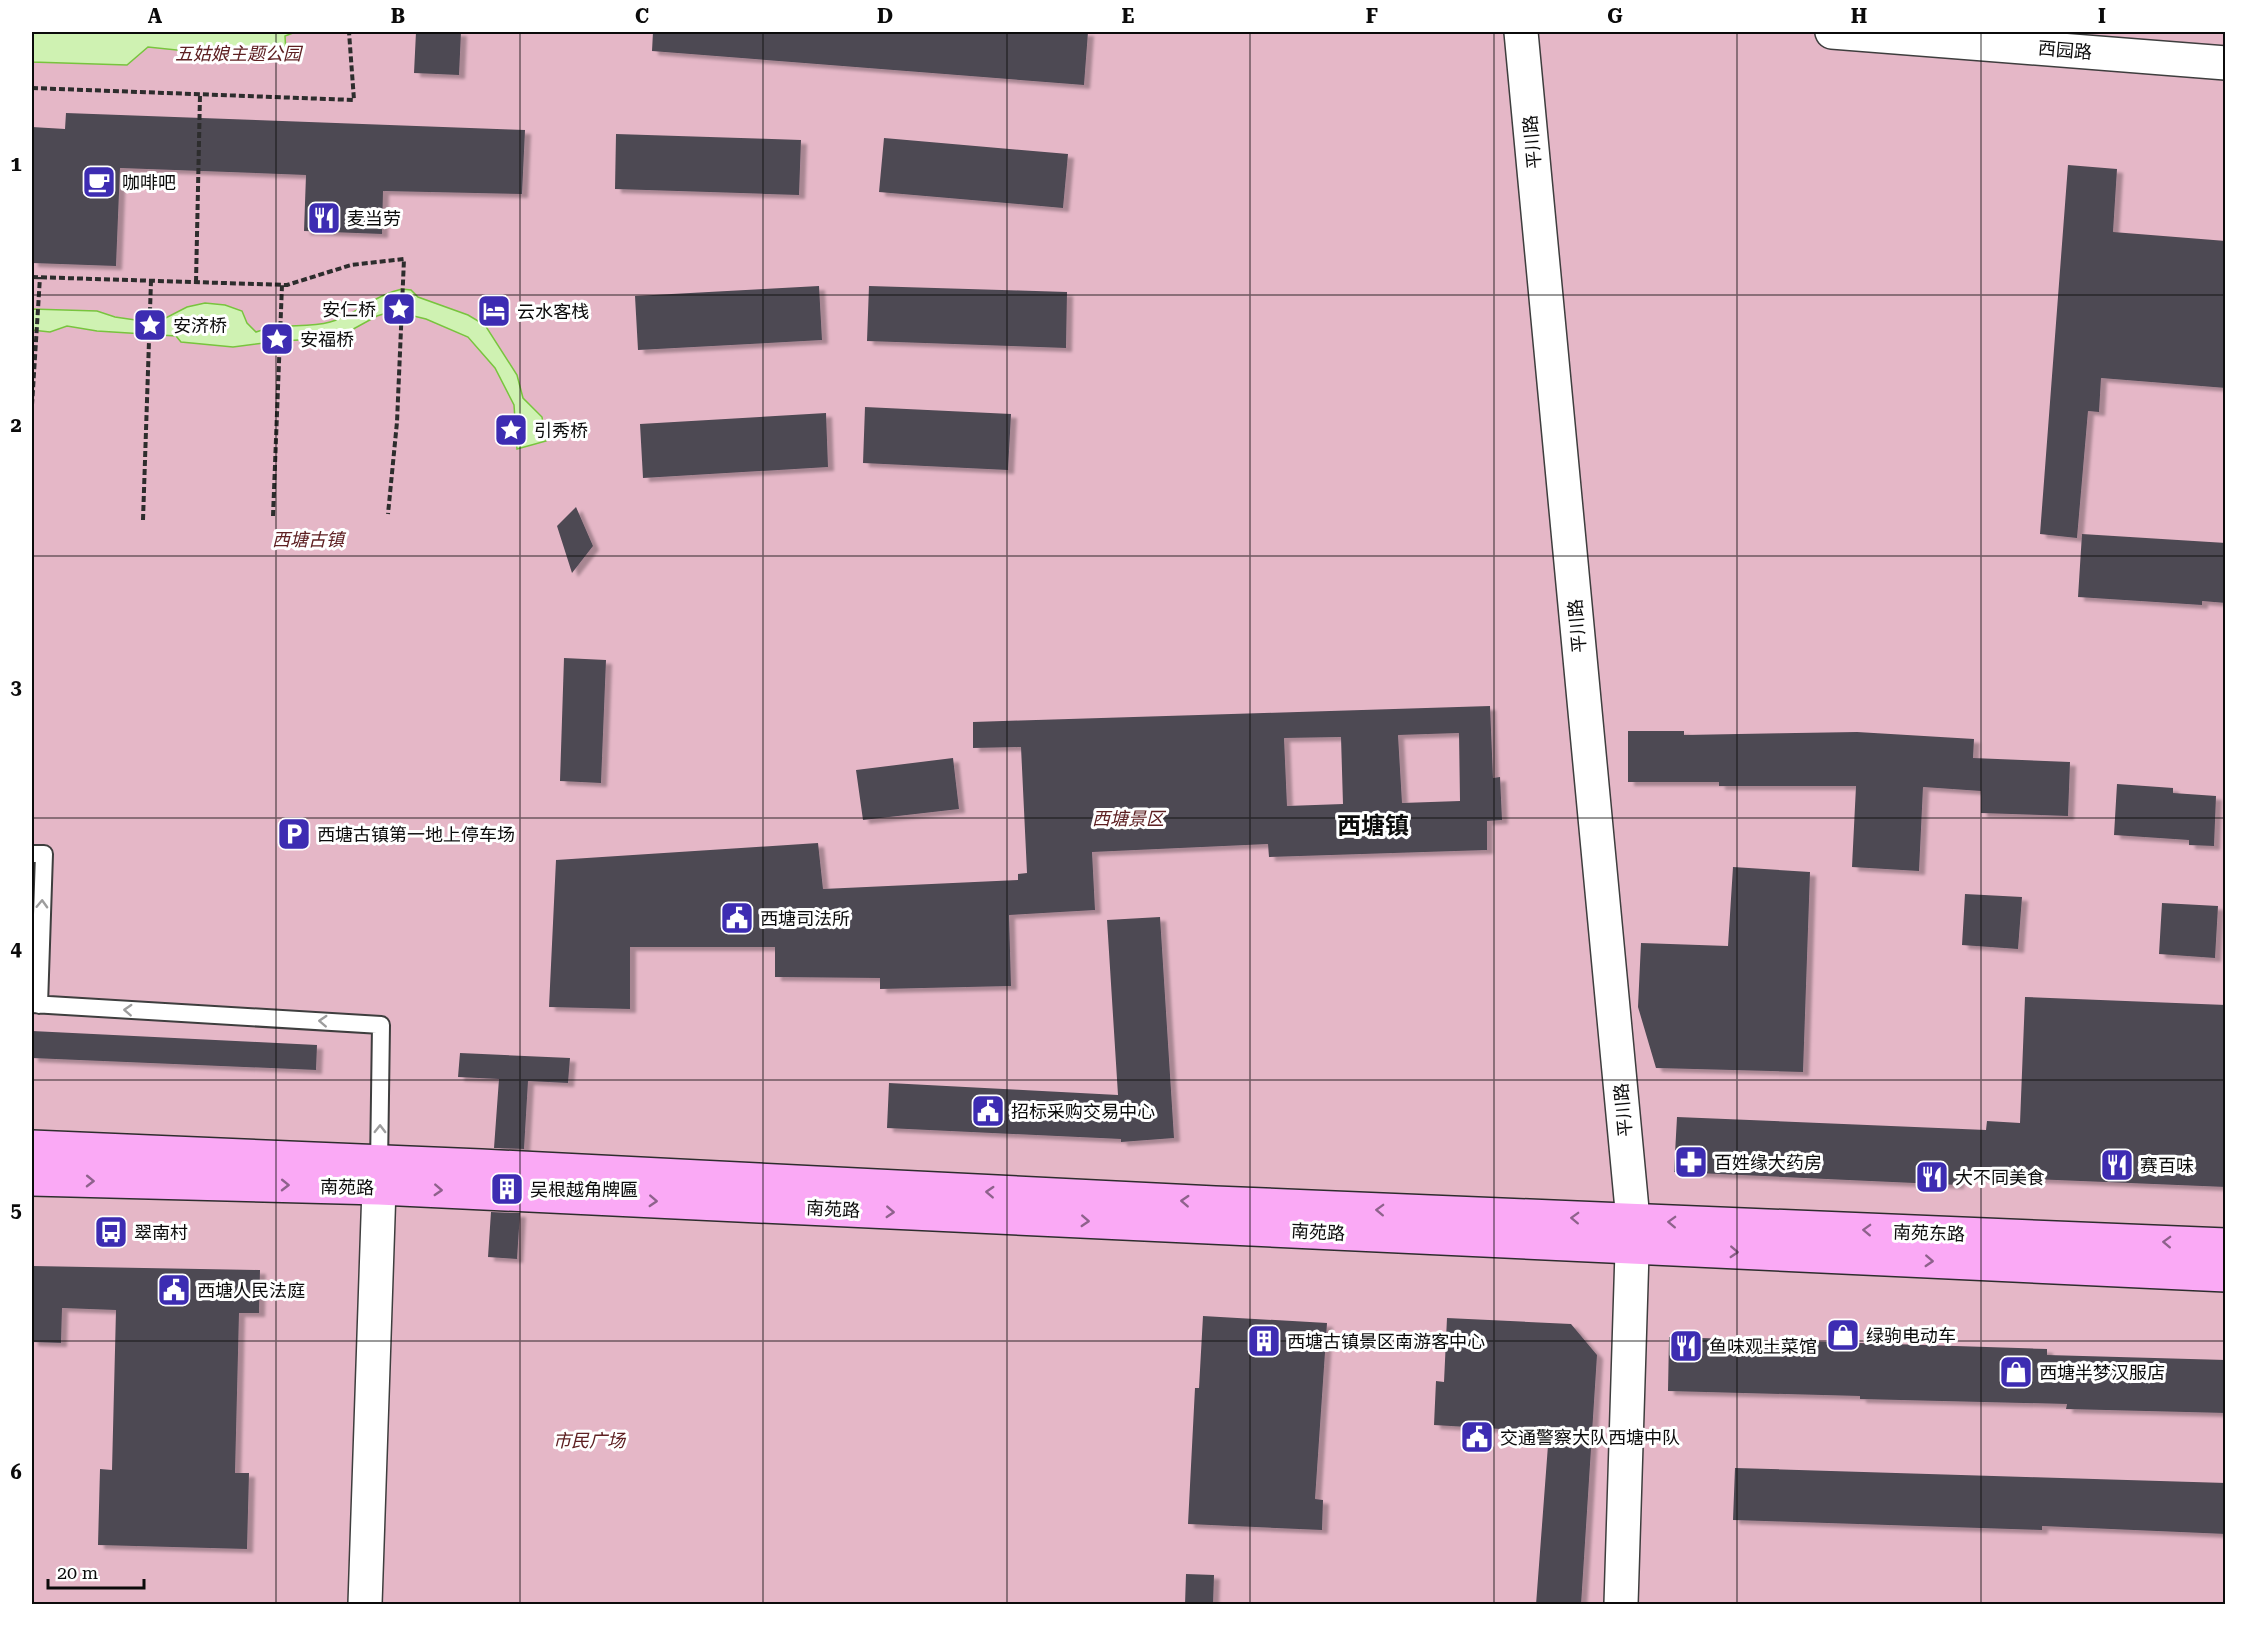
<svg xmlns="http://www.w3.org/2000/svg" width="2257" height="1636" viewBox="0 0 2257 1636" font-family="'Roboto Serif','Noto Sans SC',serif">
  <defs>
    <filter id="shadow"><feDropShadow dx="6" dy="4" stdDeviation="1.5" flood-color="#0004"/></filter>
  </defs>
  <rect width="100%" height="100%" fill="#fdeafe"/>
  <path fill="#e5b7c7" d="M32,32h2193v1572h-2193z"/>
  <path fill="#cff2b2" stroke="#78c43e" stroke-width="1.5" d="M32,32h261v1l-8,3 1,18 -4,7 -134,-14 -21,18 -95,-3z
    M402,289l9,1 7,7 50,18 17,10 32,50 6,23 19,19 4,24 -29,8 -3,-44 -19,-37 -27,-31 -42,-18 -33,-8 -16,5 -40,22 -57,3 -47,6 -52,-5 -5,-6 -79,-5 -30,-5 -17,6 -18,-2v-21l65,2 18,6 41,6 31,-16 18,-4 20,2 17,6 5,12 9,9c24,-10 49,-3 74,-10 26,-7 44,-27 72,-33z"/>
  <path fill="#4e4853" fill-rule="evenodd" filter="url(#shadow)" d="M416,32h45l-2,43 -45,-2z
    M653,32h435l-4,53 -432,-34z
    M66,113l459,17 -3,64 -139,-3 -1,43 -78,-3 2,-56 -186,-7 -4,98 -84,-3v-136l33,2z
    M616,134l185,6 -2,55 -184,-6z
    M884,138l184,16 -5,54 -184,-16z
    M2068,165l49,4 -4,63 113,9v147l-125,-10 -2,34 -11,-1 -11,127 -37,-4z
    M819,286l3,54 -184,10 -3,-54z
    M869,286l198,6 -1,56 -199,-7z
    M865,407l146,7 -3,56 -145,-7z
    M826,413l2,54 -185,11 -3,-54z
    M576,507l17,39 -21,27 -15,-47z
    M2082,534l144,9v60l-24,-2v4l-124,-8z
    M564,658l42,2 -5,123 -41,-2z
    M1490,706l3,72 7,-1 2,43 -15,1v29l-218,7 -1,-13 -176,8 3,58 -86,5 2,71 -131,3v-11l-105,-1v-30h-145v62l-81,-2 7,-147 262,-17 5,46 195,-9v-6l9,-1 -6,-126 -48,1v-26zM1459,733l1,68 -58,2 -4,-68zM1341,737l2,67 -56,2 -3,-68z
    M1628,731h56v4l173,-3 117,7 -1,19 97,4 -2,54 -87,-3v-22l-58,-4 -4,84 -67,-4 4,-81h-137v-4h-91z
    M953,758l6,51 -96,11 -7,-50z
    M2117,784l56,4v5l43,3 -2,50 -25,-1v-5l-75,-5z
    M1733,867l77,5 -7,200 -147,-4 -18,-61 3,-64 87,3z
    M1965,894l57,3 -4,52 -56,-4z
    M2162,903l56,3 -3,52 -56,-4z
    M1160,917l14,221 -53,4v-3l-234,-11 2,-45 229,12 -11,-175z
    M2025,997l201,8v182l-267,-11 -1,9 -284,-13 3,-55 309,13 1,-9 33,2z
    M32,1031l285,14 -1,25 -284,-12z
    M460,1053l110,5 -2,25 -40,-2 -4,68 -30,-1 5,-69 -41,-2z
    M491,1212l29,1 -3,46 -29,-2z
    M32,1266l228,4 -1,43h-20l-4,160h14l-2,76 -149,-4 2,-76 12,1 4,-160 -54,-2 -1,35 -29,-1z
    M1203,1316l124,7 -12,176 8,1 -1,30 -134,-6 7,-136h4z
    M1447,1318l124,6 26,31 -16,250h-45l13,-173 -115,-7 2,-44 8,1z
    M1669,1337l378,12v6l179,5v53l-160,-4 1,-5 -207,-5v-3l-192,-5z
    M1735,1468l491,15v51l-184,-8v4l-309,-10z
    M1186,1574l28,1 -1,30h-28z"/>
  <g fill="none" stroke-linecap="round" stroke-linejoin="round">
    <g stroke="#3e3e3e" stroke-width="20">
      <path id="service" d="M32,854h12l-5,151
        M32,1004l349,21 -2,141"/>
    </g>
    <g stroke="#3e3e3e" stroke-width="36">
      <path id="minor" d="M1521,32l112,1188 -12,384
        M1832,32l394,31
        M365,1604l14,-416"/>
    </g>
    <g stroke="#2d2d2d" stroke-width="36">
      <path id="secondary" d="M32,1147l449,19 734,37 1011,42
        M32,1179l347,9 1847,87"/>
    </g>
    <path stroke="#2d2d2d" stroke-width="4" stroke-dasharray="6 3" stroke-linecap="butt" d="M32,88l322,12 -5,-68
      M32,277l255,8 64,-20 53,-6 -7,163 -9,92
      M196,282l4,-187
      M32,405l8,-128
      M273,516l9,-231
      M143,520l8,-239"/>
    <use href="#service" stroke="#fff" stroke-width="16"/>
    <use href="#minor" stroke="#fff" stroke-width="33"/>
    <use href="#secondary" stroke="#faa9f5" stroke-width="33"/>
  </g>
  <defs><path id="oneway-chevron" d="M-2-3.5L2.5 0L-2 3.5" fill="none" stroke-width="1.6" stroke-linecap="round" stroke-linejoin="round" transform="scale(1.5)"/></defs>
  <g stroke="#9d9d9d">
    <use href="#oneway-chevron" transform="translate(42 904) rotate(-88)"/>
    <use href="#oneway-chevron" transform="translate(128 1010) rotate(-177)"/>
    <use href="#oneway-chevron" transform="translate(323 1021) rotate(-177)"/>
    <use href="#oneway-chevron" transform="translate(380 1129) rotate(-89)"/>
  </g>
  <g stroke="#8e628c">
    <use href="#oneway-chevron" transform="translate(90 1181) rotate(1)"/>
    <use href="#oneway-chevron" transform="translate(285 1185) rotate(1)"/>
    <use href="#oneway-chevron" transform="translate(438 1190) rotate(3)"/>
    <use href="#oneway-chevron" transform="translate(990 1192) rotate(-177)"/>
    <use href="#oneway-chevron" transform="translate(653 1201) rotate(3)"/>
    <use href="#oneway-chevron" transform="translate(1185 1201) rotate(-177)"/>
    <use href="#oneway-chevron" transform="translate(1380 1210) rotate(-178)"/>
    <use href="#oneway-chevron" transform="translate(890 1212) rotate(3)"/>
    <use href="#oneway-chevron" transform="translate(1575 1218) rotate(-178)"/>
    <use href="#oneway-chevron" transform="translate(1085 1221) rotate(3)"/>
    <use href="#oneway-chevron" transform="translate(1672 1222) rotate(-178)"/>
    <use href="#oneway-chevron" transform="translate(1867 1230) rotate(-178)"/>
    <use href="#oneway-chevron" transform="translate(2167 1242) rotate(-178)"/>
    <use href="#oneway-chevron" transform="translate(1734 1252) rotate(3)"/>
    <use href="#oneway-chevron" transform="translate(1929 1261) rotate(3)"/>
  </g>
  <path fill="none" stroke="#0b0b0b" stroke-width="1.5" stroke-opacity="0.55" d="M276,32v1572M520,32v1572M763,32v1572M1007,32v1572M1250,32v1572M1494,32v1572M1737,32v1572M1981,32v1572M32,295h2194M32,556h2194M32,818h2194M32,1080h2194M32,1341h2194"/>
  <defs>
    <g id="cafe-square" transform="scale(1.725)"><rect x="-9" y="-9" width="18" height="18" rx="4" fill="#3d2cb2" stroke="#fff"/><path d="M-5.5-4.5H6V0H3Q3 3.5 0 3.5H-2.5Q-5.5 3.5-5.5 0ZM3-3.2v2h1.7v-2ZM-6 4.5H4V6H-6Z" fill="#fff"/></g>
    <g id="restaurant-square" transform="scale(1.725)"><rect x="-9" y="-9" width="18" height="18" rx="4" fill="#3d2cb2" stroke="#fff"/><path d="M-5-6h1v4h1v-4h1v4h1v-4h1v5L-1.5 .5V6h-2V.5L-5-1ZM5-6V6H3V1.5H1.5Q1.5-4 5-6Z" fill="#fff"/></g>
    <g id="sight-square" transform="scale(1.725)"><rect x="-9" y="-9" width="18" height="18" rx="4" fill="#3d2cb2" stroke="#fff"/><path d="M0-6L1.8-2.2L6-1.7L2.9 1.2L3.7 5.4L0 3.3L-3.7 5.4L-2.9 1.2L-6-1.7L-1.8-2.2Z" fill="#fff"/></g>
    <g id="hotel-square" transform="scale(1.725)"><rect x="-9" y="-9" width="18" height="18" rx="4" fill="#3d2cb2" stroke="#fff"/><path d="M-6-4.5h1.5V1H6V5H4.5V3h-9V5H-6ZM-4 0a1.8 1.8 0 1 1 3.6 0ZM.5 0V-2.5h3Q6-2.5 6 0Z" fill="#fff"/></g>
    <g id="parking-square" transform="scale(1.725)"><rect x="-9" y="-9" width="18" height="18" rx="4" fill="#3d2cb2" stroke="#fff"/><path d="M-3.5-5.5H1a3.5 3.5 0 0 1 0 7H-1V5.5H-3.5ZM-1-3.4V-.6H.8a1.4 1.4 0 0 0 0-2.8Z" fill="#fff"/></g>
    <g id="civic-square" transform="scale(1.725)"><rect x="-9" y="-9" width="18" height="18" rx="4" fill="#3d2cb2" stroke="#fff"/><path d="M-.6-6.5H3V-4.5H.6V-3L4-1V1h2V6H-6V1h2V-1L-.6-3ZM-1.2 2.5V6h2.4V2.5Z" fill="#fff"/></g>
    <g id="pharmacy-square" transform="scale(1.725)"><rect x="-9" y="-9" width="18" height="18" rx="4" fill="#3d2cb2" stroke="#fff"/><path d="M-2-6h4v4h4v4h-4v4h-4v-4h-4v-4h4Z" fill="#fff"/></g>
    <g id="building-square" transform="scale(1.725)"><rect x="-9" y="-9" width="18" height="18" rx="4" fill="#3d2cb2" stroke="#fff"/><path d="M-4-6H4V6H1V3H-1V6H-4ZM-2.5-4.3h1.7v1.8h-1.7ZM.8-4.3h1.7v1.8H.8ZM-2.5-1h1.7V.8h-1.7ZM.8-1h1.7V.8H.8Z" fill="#fff"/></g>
    <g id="bus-square" transform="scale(1.725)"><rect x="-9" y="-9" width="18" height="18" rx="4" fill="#3d2cb2" stroke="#fff"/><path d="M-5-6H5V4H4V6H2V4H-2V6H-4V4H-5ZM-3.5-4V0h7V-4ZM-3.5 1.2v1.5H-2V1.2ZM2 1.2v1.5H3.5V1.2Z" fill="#fff"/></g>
    <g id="shop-square" transform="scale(1.725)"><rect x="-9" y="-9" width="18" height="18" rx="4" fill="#3d2cb2" stroke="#fff"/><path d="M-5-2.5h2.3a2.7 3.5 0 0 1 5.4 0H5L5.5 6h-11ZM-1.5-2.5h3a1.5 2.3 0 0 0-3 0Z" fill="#fff"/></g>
  </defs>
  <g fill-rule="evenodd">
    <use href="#cafe-square" x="99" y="182"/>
    <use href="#restaurant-square" x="324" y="218"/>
    <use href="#sight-square" x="399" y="309"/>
    <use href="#hotel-square" x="494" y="311"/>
    <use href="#sight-square" x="150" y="325"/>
    <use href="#sight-square" x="277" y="339"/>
    <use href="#sight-square" x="511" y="430"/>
    <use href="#parking-square" x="294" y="834"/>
    <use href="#civic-square" x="737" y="918"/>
    <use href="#civic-square" x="988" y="1111"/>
    <use href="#pharmacy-square" x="1691" y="1162"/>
    <use href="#restaurant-square" x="2117" y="1165"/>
    <use href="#restaurant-square" x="1932" y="1177"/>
    <use href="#building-square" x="507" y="1189"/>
    <use href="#bus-square" x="111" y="1232"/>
    <use href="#civic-square" x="174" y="1290"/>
    <use href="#shop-square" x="1843" y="1335"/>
    <use href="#building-square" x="1264" y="1341"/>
    <use href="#restaurant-square" x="1686" y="1346"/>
    <use href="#shop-square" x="2016" y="1372"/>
    <use href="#civic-square" x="1477" y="1437"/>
  </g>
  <g text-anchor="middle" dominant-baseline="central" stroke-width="6" stroke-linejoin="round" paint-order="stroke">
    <g font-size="18" fill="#0b0b0b" stroke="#fff">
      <text transform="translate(2065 50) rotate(5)">西园路</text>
      <text transform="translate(1532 142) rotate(-95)">平川路</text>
      <text transform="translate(1577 626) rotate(-95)">平川路</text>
      <text transform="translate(1623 1110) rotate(-95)">平川路</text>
      <text transform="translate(347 1187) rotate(1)">南苑路</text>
      <text transform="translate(833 1209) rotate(3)">南苑路</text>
      <text transform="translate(1318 1232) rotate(3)">南苑路</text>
      <text transform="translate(1929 1233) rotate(2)">南苑东路</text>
    </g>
    <g font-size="18" font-style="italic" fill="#5e2022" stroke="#fff">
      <text x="238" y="53">五姑娘主题公园</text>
      <text x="308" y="539">西塘古镇</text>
      <text x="1128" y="818">西塘景区</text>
      <text x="589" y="1440">市民广场</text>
    </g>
    <g font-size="18" fill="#0b0b0b" stroke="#fff" text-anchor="start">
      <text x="122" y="182">咖啡吧</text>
      <text x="347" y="218">麦当劳</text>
      <text x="376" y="309" text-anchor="end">安仁桥</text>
      <text x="517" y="311">云水客栈</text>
      <text x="173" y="325">安济桥</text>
      <text x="300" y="339">安福桥</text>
      <text x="534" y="430">引秀桥</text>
      <text x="317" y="834">西塘古镇第一地上停车场</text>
      <text x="760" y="918">西塘司法所</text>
      <text x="1011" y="1111">招标采购交易中心</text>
      <text x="1714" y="1162">百姓缘大药房</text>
      <text x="2140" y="1165">赛百味</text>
      <text x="1955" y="1177">大不同美食</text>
      <text x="530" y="1189">吴根越角牌匾</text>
      <text x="134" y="1232">翠南村</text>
      <text x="197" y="1290">西塘人民法庭</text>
      <text x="1866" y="1335">绿驹电动车</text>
      <text x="1287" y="1341">西塘古镇景区南游客中心</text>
      <text x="1709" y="1346">鱼味观土菜馆</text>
      <text x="2039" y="1372">西塘半梦汉服店</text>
      <text x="1500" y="1437">交通警察大队西塘中队</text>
    </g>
    <g font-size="24" font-weight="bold" fill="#0b0b0b" stroke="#fff">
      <text x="1373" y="826">西塘镇</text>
    </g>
  </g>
  <rect width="2257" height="1636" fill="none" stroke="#ffffff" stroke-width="66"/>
  <path d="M48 1579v9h96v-9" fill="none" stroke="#0b0b0b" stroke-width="3"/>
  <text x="57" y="1579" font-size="18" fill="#0b0b0b" stroke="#ffffff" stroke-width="4.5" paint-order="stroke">20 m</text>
  <rect x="33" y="33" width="2191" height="1570" fill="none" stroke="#0b0b0b" stroke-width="2"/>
  <g font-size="20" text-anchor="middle" font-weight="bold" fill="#0b0b0b">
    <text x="155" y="23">A</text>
    <text x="398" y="23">B</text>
    <text x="642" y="23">C</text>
    <text x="885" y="23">D</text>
    <text x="1128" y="23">E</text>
    <text x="1372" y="23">F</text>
    <text x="1615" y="23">G</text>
    <text x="1859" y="23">H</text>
    <text x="2102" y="23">I</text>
    <text x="16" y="171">1</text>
    <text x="16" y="432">2</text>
    <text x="16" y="694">3</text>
    <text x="16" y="956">4</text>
    <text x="16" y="1217">5</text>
    <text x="16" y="1479">6</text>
  </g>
</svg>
